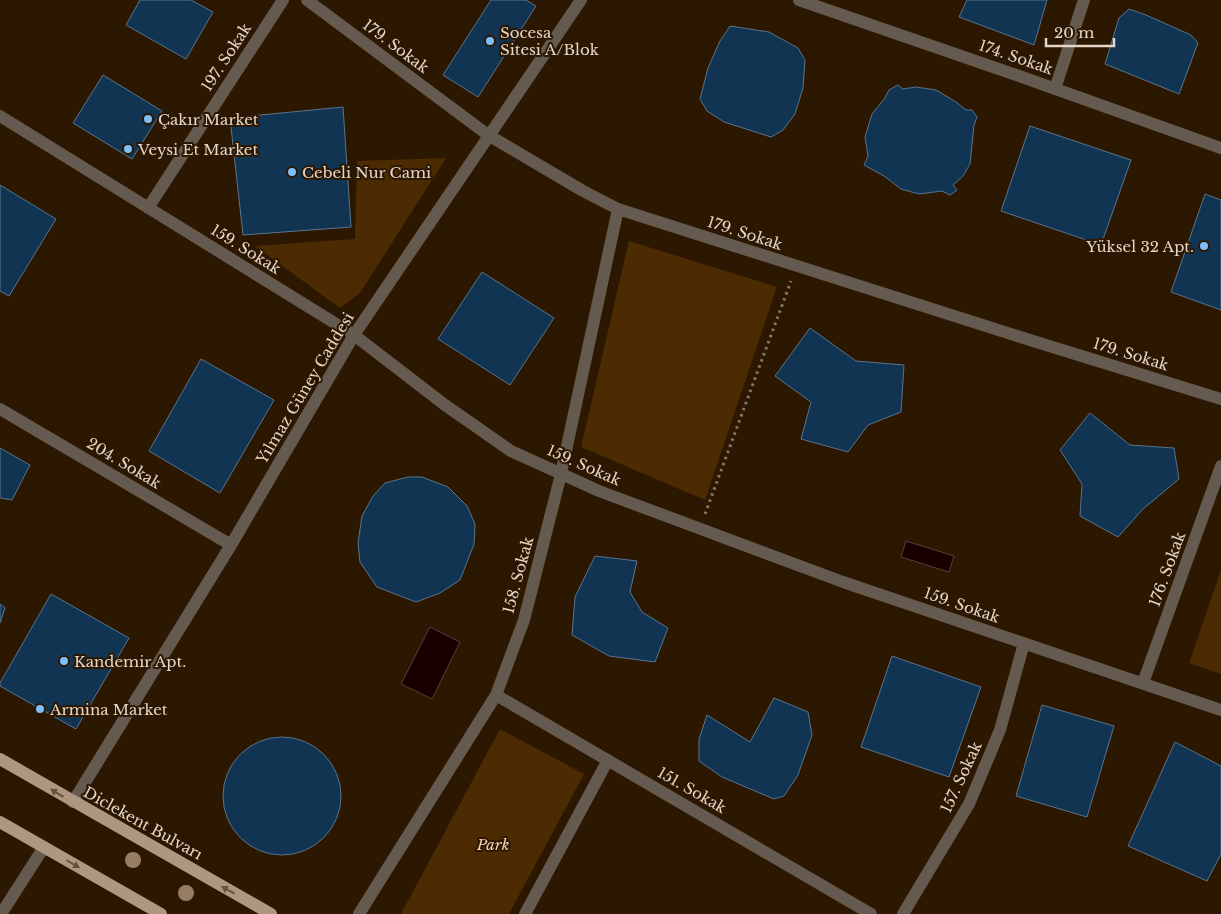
<svg xmlns="http://www.w3.org/2000/svg" width="1221" height="914" viewBox="0 0 1221 914" font-family="'Libre Baskerville',serif">
  <rect width="100%" height="100%" fill="#2c1701"/>
  <path fill="#4c2b02" d="M446,158l-86,135 -20,15 -85,-62 100,-7 2,-78z
    M629,241l148,46 -72,213 -124,-53z
    M1221,570v104l-32,-11z
    M500,729l84,45 -75,140h-108z"/>
  <path fill="#180000" stroke="#55403c" d="M906,541l48,15 -5,16 -48,-15z
    M430,627l30,15 -28,57 -31,-15z"/>
  <path fill="#113452" stroke="#5a748d" d="M140,0h51l22,12 -27,47 -60,-34z
    M491,0h35l10,6 -58,91 -35,-22z
    M967,0h80l-13,45 -75,-28z
    M1129,9l17,6 45,20 7,8 -19,51 -74,-30 14,-46z
    M730,26l39,6 29,16 7,12 -2,28 -8,26 -12,16 -12,7 -47,-15 -17,-11 -7,-12 8,-31 12,-27z
    M103,75l59,36 -30,48 -59,-36z
    M898,85l5,4 13,-2 20,3 20,12 10,8h6l5,7 -3,8 -4,39 -7,12 -10,9 4,5 -7,5 -8,-4 -23,3 -18,-5 -17,-13 -20,-11 4,-9 -3,-19 7,-23 13,-16 4,-8z
    M343,107l8,120 -108,8 -13,-117z
    M1030,126l101,34 -30,85 -100,-34z
    M0,185l56,34 -47,77 -9,-5z
    M1205,194l16,6v110l-50,-18z
    M482,272l72,46 -44,67 -72,-46z
    M810,328l46,33 48,4 -3,47 -33,13 -20,27 -47,-13 10,-37 -36,-26z
    M201,359l73,41 -54,93 -71,-42z
    M1090,413l40,32 44,3 5,31 -36,30 -25,28 -38,-21 2,-32 -22,-34z
    M0,448l30,17 -18,35 -12,-2z
    M408,477h14l26,10 19,19 8,18 -1,20 -14,36 -20,13 -24,9 -39,-15 -17,-25 -2,-19 4,-27 11,-20 12,-13z
    M595,556l42,5 -7,31 12,20 26,16 -13,34 -46,-6 -37,-21 3,-38z
    M51,594l78,44 -53,91 -76,-43v-3z
    M0,604l5,4 -5,15z
    M892,656l89,31 -32,90 -88,-30z
    M774,698l34,14 4,23 -14,40 -14,21 -10,3 -52,-22 -23,-16v-22l8,-24 43,27z
    M1042,705l72,21 -27,91 -71,-21z
    M223 796a59 59 0 1 1 118 0a59 59 0 1 1-118 0Z
    M1175,742l46,24v88l-14,27 -79,-35z"/>
  <g fill="none" stroke-linecap="round" stroke-linejoin="round">
    <path stroke="#897766" stroke-width="3" stroke-dasharray="2.5 4" stroke-linecap="butt" d="M705,514l86,-233"/>
    <path stroke="#655a4f" stroke-width="12" d="M307,0l181,135 95,56 35,18 415,132 188,58
      M799,0l223,77 199,71
      M1055,89l29,-89
      M0,116l354,219 91,70 66,46 88,40 244,91 378,128
      M148,208l135,-208
      M0,409l231,136
      M1143,683l78,-217
      M496,695l375,219
      M73,802l158,-257 123,-210 227,-335
      M1,914l43,-67
      M359,914l137,-219 28,-75 37,-146 57,-265
      M525,914l83,-154
      M903,914l66,-110 31,-74 24,-87"/>
    <path stroke="#ae9781" stroke-width="12" d="M0,759l271,155
      M0,822l161,92"/>
  </g>
  <g fill="#997d62">
    <circle cx="133" cy="860" r="8"/>
    <circle cx="186" cy="893" r="8"/>
  </g>
  <defs><path id="oneway-solid" d="M-6-.8H1V-3.2L6.5 0L1 3.2V.8H-6Z" transform="scale(1.25)"/></defs>
  <g fill="#66513b">
    <use href="#oneway-solid" transform="translate(57 793) rotate(-149)"/>
    <use href="#oneway-solid" transform="translate(73 864) rotate(30)"/>
    <use href="#oneway-solid" transform="translate(228 890) rotate(-151)"/>
  </g>
  <g fill="#7ebef9" stroke="#2c1701" stroke-width="2">
    <circle cx="490" cy="41" r="5"/>
    <circle cx="148" cy="119" r="5"/>
    <circle cx="128" cy="149" r="5"/>
    <circle cx="292" cy="172" r="5"/>
    <circle cx="1204" cy="246" r="5"/>
    <circle cx="64" cy="661" r="5"/>
    <circle cx="40" cy="709" r="5"/>
  </g>
  <g text-anchor="middle" dominant-baseline="central" stroke-width="4" stroke-linejoin="round" paint-order="stroke">
    <g font-size="15" fill="#e4d5c8" stroke="#2c1701" text-anchor="start">
      <text x="500" y="32">Socesa<tspan x="500" dy="17">Sitesi A/Blok</tspan></text>
      <text x="158" y="119">Çakır Market</text>
      <text x="138" y="149">Veysi Et Market</text>
      <text x="302" y="172">Cebeli Nur Cami</text>
      <text x="1194" y="246" text-anchor="end">Yüksel 32 Apt.</text>
      <text x="74" y="661">Kandemir Apt.</text>
      <text x="50" y="709">Armina Market</text>
    </g>
    <g font-size="15" fill="#e4d5c8" stroke="#2c1701">
      <text transform="translate(396 46) rotate(37)">179. Sokak</text>
      <text transform="translate(226 57) rotate(-57)">197. Sokak</text>
      <text transform="translate(1016 57) rotate(19)">174. Sokak</text>
      <text transform="translate(745 233) rotate(18)">179. Sokak</text>
      <text transform="translate(246 249) rotate(32)">159. Sokak</text>
      <text transform="translate(1131 354) rotate(17)">179. Sokak</text>
      <text transform="translate(305 388) rotate(-59)">Yılmaz Güney Caddesi</text>
      <text transform="translate(124 463) rotate(31)">204. Sokak</text>
      <text transform="translate(584 465) rotate(24)">159. Sokak</text>
      <text transform="translate(1167 569) rotate(-70)">176. Sokak</text>
      <text transform="translate(518 575) rotate(-75)">158. Sokak</text>
      <text transform="translate(962 605) rotate(19)">159. Sokak</text>
      <text transform="translate(961 777) rotate(-65)">157. Sokak</text>
      <text transform="translate(692 790) rotate(30)">151. Sokak</text>
      <text transform="translate(143 823) rotate(29)">Diclekent Bulvarı</text>
    </g>
    <g font-size="15" font-style="italic" fill="#f3d1b2" stroke="#2c1701">
      <text x="493" y="844">Park</text>
    </g>
  </g>
  <path d="M1046 38v8h68v-8" fill="none" stroke="#e4d5c8" stroke-width="2.5"/>
  <text x="1054" y="38" font-size="15" fill="#e4d5c8" stroke="#2c1701" stroke-width="4" paint-order="stroke">20 m</text>
</svg>
